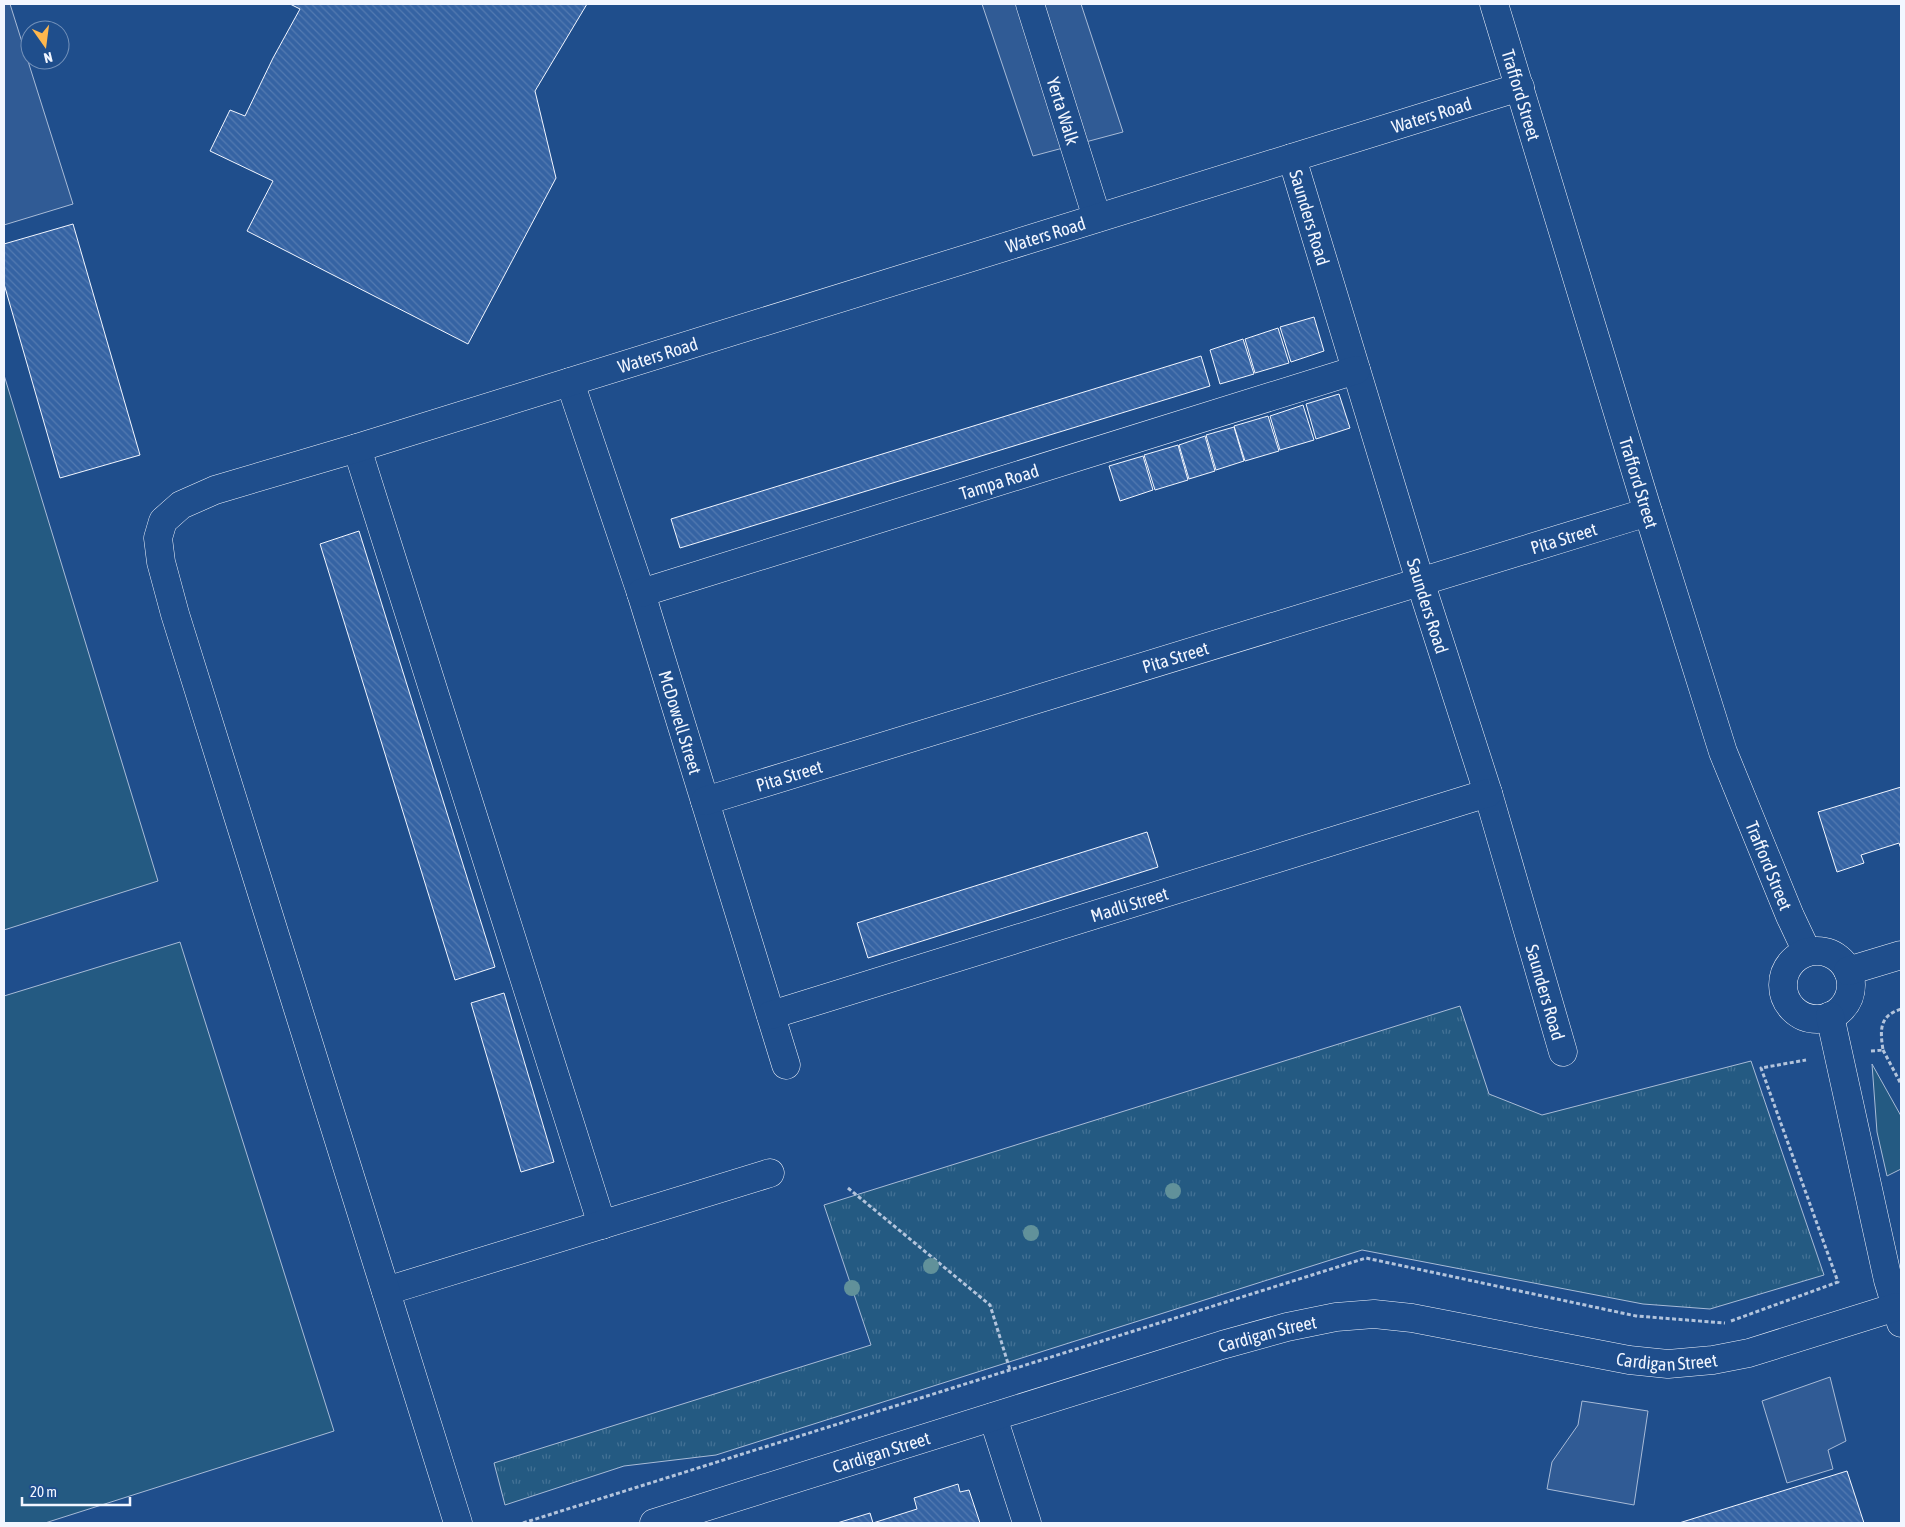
<svg xmlns="http://www.w3.org/2000/svg" width="1905" height="1527" viewBox="0 0 1905 1527" font-family="'Asap Condensed',sans-serif">
  <defs>
    <pattern id="park-tufts" width="24" height="20" patternUnits="userSpaceOnUse" patternTransform="scale(1.25)"><rect width="24" height="20" fill="#245a82"/><path d="M3 7l-1-3M5 7V3M7 7l1-3M15 17l-1-3M17 17v-4M19 17l1-3" fill="none" stroke="#447295"/></pattern>
    <pattern id="building-back-hatch" width="6" height="6" patternUnits="userSpaceOnUse" patternTransform="scale(1.25)"><rect width="6" height="6" fill="#3563a3"/><path d="M-1 5l2 2M0 0l6 6M5-1l2 2" fill="none" stroke="#537ab1"/></pattern>
  </defs>
  <rect width="100%" height="100%" fill="#1f4e8c"/>
  <path fill="url(#park-tufts)" stroke="#a8bbd7" d="M1460,1006l29,88 53,21 209,-54 73,214 -114,34 -67,-5 -281,-54 -646,205 -92,11 -119,39 -11,-42 377,-118 -47,-140z"/>
  <path fill="#245a82" stroke="#a8bbd7" d="M4,375l154,506 -154,49z
    M180,942l154,489 -289,92h-41v-527z
    M1872,1064l29,52v53l-14,7 -10,-44z"/>
  <path fill="#305b95" stroke="#a8bbd7" d="M4,4h6l63,200 -69,21z
    M982,4h99l42,128 -90,24z
    M1830,1377l16,64 -18,9 5,19 -46,14 -25,-82z
    M1582,1401l66,10 -14,94 -87,-16 5,-27 26,-37z"/>
  <path fill="url(#building-back-hatch)" stroke="#f2f6ff" d="M290,4h297l-52,87 21,87 -88,166 -221,-113 26,-50 -63,-30 20,-41 15,6 28,-58 27,-49z
    M73,224l67,231 -80,23 -56,-194v-40z
    M1314,317l10,34 -33,11 -11,-35z
    M1278,328l11,35 -34,10 -10,-34z
    M1243,339l11,35 -34,10 -10,-34z
    M1201,356l9,30 -530,162 -9,-29z
    M1339,394l11,34 -34,11 -10,-35z
    M1303,405l11,35 -34,10 -10,-34z
    M1268,416l11,35 -34,10 -11,-35z
    M1234,427l10,34 -28,9 -10,-35z
    M1205,436l10,35 -26,8 -10,-34z
    M1178,445l10,35 -33,10 -11,-35z
    M1143,456l10,34 -33,11 -11,-35z
    M359,531l136,436 -40,13 -135,-436z
    M1901,787v62l-2,-6 -38,12 3,8 -27,9 -19,-60z
    M1147,832l11,35 -290,91 -11,-35z
    M504,993l50,169 -33,10 -50,-169z
    M1847,1471l17,52h-185z
    M958,1484l2,8 9,-2 11,33h-143l33,-10 3,10 44,-14 -3,-11z"/>
  <g fill="none" stroke-linecap="round" stroke-linejoin="round">
    <g stroke="#f2f6ff" stroke-width="29">
      <g id="minor">
        <path id="s1" d="M1030,4l67,214"/>
        <path id="s2" d="M1494,4l154,508 75,240 67,164 17,36"/>
        <path id="s3" d="M1292,158l128,423 68,212 75,259"/>
        <path id="s4" d="M570,382l71,211 145,472"/>
        <path d="M357,448l245,777"/>
        <path id="s5" d="M641,593l715,-223"/>
        <path id="s6" d="M705,801l943,-289"/>
        <circle cx="1817" cy="985" r="34"/>
        <path d="M1848,971l53,-16"/>
        <path id="s7" d="M771,1015l717,-222"/>
        <path d="M1830,1016l58,264 13,43"/>
        <path d="M386,1291l384,-118"/>
        <path d="M993,1417l34,106"/>
        <path id="s8" d="M458,1523l-283,-909 -14,-52 -3,-24 5,-17 18,-16 34,-15 142,-42 1163,-361"/>
        <path id="s9" d="M654,1523l568,-178 65,-18 49,-10 38,-3 38,4 217,42 39,4 45,-4 36,-7 147,-46"/>
      </g>
    </g>
    <path stroke="#b3c4dc" stroke-width="3" stroke-dasharray="4 2.5" stroke-linecap="butt" d="M1883,1050l18,34
      M1871,1051l12,-1c-3,-20 -4,-34 18,-41
      M848,1188l142,117 20,65
      M1731,1321l107,-39 -77,-214 45,-8
      M523,1523l843,-265 270,58 89,7"/>
    <use href="#minor" stroke="#1f4e8c" stroke-width="28"/>
  </g>
  <g fill="#61919a">
    <circle cx="1173" cy="1191" r="8"/>
    <circle cx="1031" cy="1233" r="8"/>
    <circle cx="931" cy="1266" r="8"/>
    <circle cx="852" cy="1288" r="8"/>
  </g>
  <g text-anchor="middle" dominant-baseline="central" stroke-width="4" stroke-linejoin="round" paint-order="stroke">
    <g font-size="18" fill="#f2f6ff" stroke="#1f4e8c">
      <text stroke="none"><textPath href="#s2" startOffset="95">Trafford Street</textPath></text>
      <text stroke="none"><textPath href="#s1" startOffset="112">Yerta Walk</textPath></text>
      <text stroke="none"><textPath href="#s8" startOffset="2382">Waters Road</textPath></text>
      <text stroke="none"><textPath href="#s3" startOffset="62">Saunders Road</textPath></text>
      <text stroke="none"><textPath href="#s8" startOffset="1978">Waters Road</textPath></text>
      <text stroke="none"><textPath href="#s8" startOffset="1572">Waters Road</textPath></text>
      <text stroke="none"><textPath href="#s5" startOffset="375">Tampa Road</textPath></text>
      <text stroke="none"><textPath href="#s2" startOffset="500">Trafford Street</textPath></text>
      <text stroke="none"><textPath href="#s6" startOffset="898">Pita Street</textPath></text>
      <text stroke="none"><textPath href="#s3" startOffset="468">Saunders Road</textPath></text>
      <text stroke="none"><textPath href="#s6" startOffset="492">Pita Street</textPath></text>
      <text stroke="none"><textPath href="#s4" startOffset="358">McDowell Street</textPath></text>
      <text stroke="none"><textPath href="#s6" startOffset="88">Pita Street</textPath></text>
      <text stroke="none"><textPath href="#s2" startOffset="905">Trafford Street</textPath></text>
      <text stroke="none"><textPath href="#s7" startOffset="375">Madli Street</textPath></text>
      <text stroke="none"><textPath href="#s3" startOffset="872">Saunders Road</textPath></text>
      <text stroke="none"><textPath href="#s9" startOffset="642">Cardigan Street</textPath></text>
      <text stroke="none"><textPath href="#s9" startOffset="1048">Cardigan Street</textPath></text>
      <text stroke="none"><textPath href="#s9" startOffset="238">Cardigan Street</textPath></text>
    </g>
  </g>
  <rect width="1905" height="1527" fill="none" stroke="#f2f6ff" stroke-width="10"/>
  <g transform="translate(45 45) rotate(166)"><circle r="24" fill="#1f4e8c" stroke="#7391ba"/>
  <path d="M0-4L9 19L0 12L-9 19Z" fill="#ffb74d"/>
  <text y="-8" font-size="14" font-weight="bold" text-anchor="middle" fill="#f2f6ff">N</text>
  </g>
  <path d="M22 1497v8h108v-8" fill="none" stroke="#f2f6ff" stroke-width="2.5"/>
  <text x="30" y="1497" font-size="15" fill="#f2f6ff" stroke="#1f4e8c" stroke-width="4" paint-order="stroke">20 m</text>
</svg>
